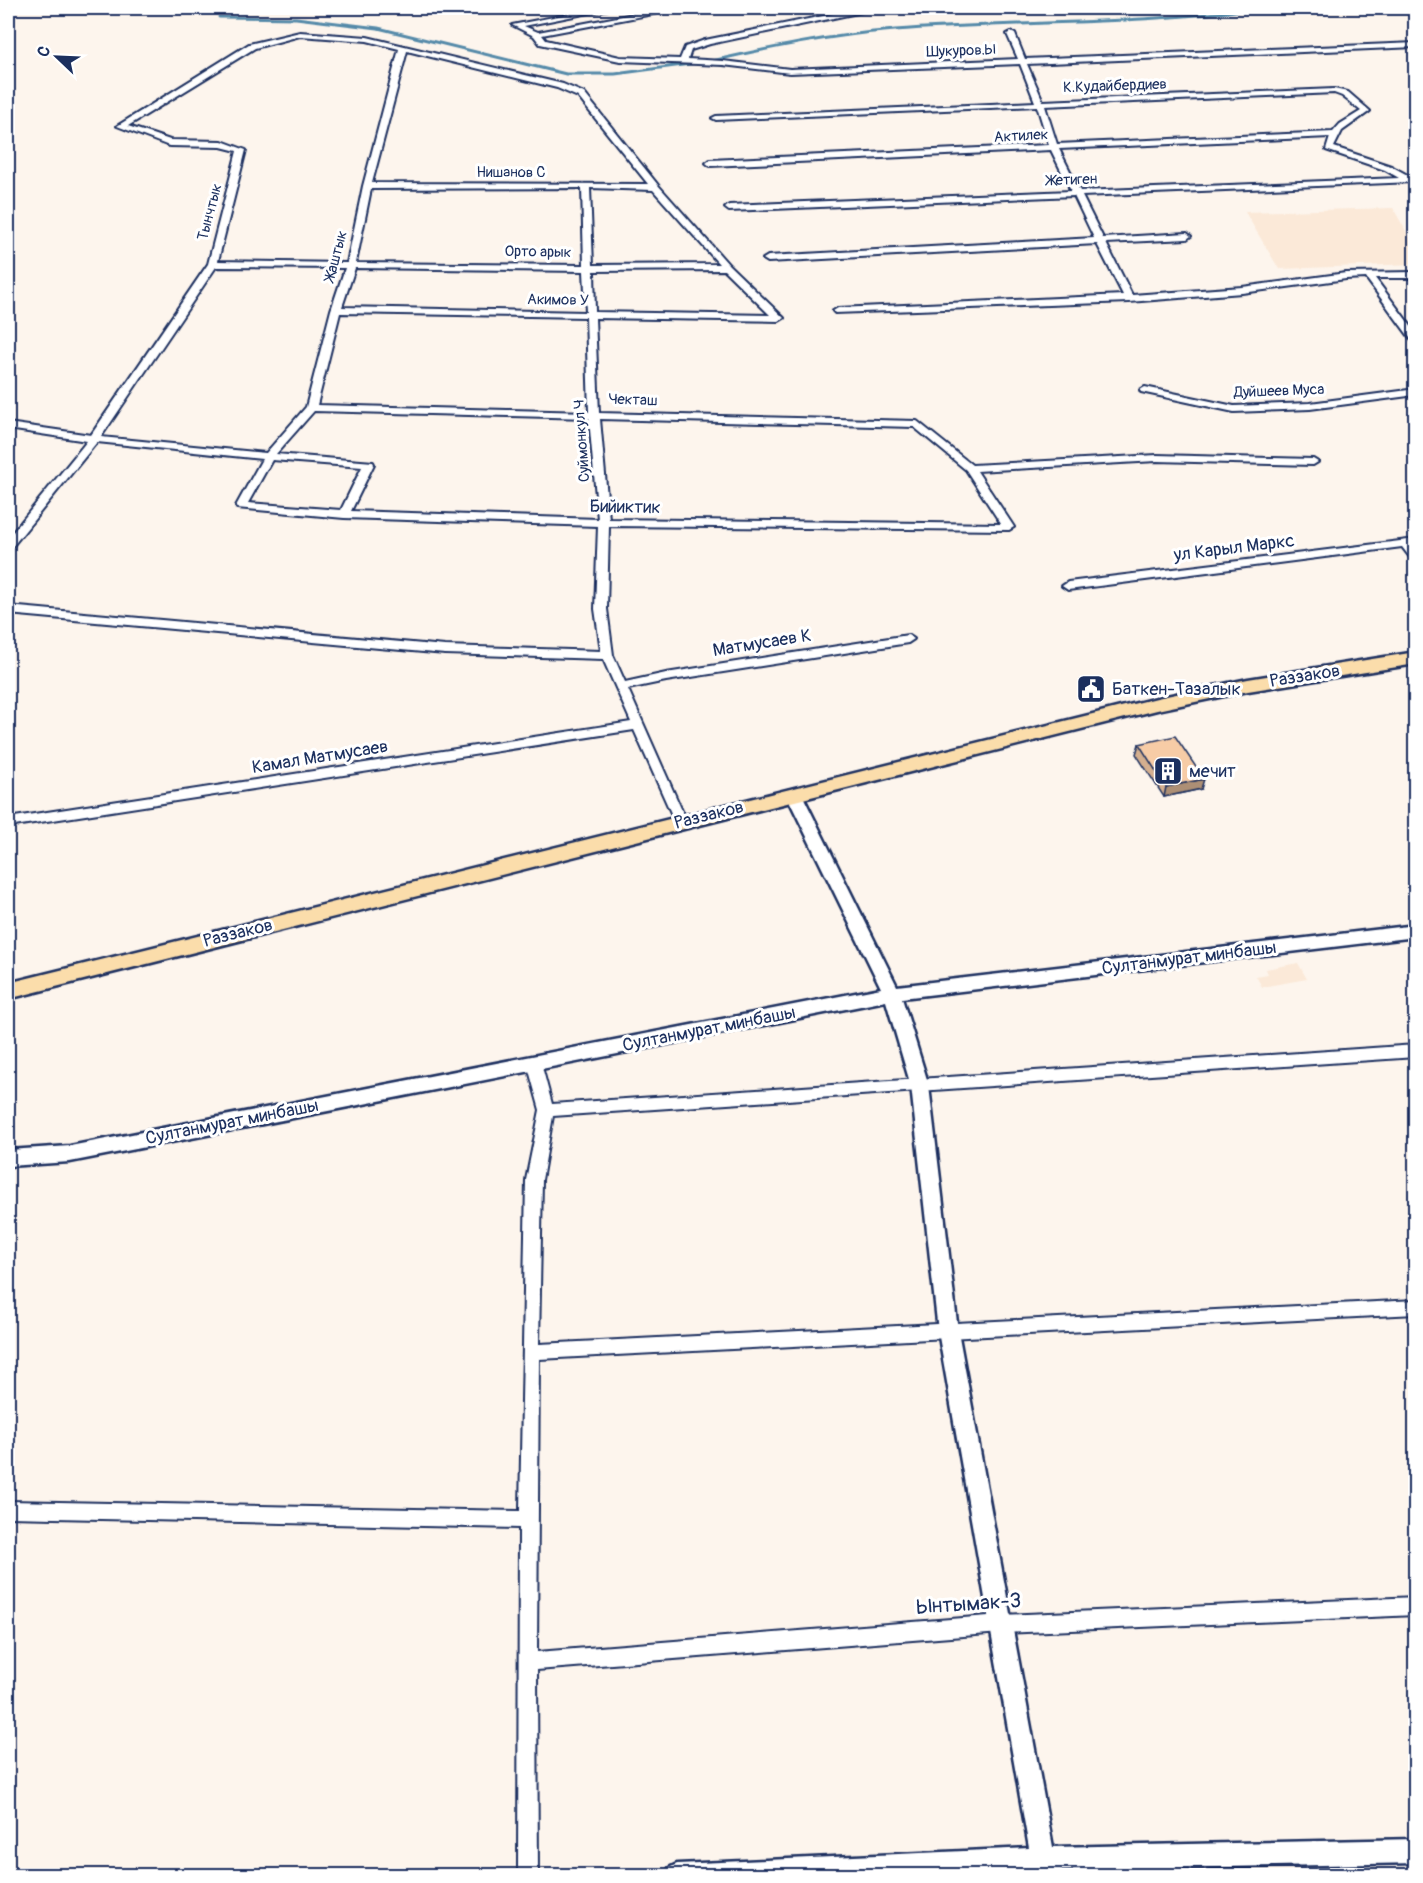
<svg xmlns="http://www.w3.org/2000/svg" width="1423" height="1883" viewBox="0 0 1423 1883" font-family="Pangolin,sans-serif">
  <rect width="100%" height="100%" fill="#fdf5ed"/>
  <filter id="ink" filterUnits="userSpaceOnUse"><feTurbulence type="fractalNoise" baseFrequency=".0167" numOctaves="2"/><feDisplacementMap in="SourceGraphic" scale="12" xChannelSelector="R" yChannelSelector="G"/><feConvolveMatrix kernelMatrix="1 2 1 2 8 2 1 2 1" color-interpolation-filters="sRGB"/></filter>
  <g filter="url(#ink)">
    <path fill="#fbe9d8" d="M1393,208l22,39v17l-136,5 -34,-57z
      M1298,963l9,16 -45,8 -6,-11 12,-2 -2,-5z"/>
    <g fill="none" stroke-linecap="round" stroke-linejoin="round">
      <path stroke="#558aa9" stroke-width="3" d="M219,17l77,1 82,10 188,46h49l83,-11
        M707,62c62,-14 124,-27 188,-32 121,-9 243,-5 363,-22"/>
      <g stroke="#1b2f5e" stroke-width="4">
        <path id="minor" d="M600,8h14l-90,18 14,6 127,-24h12l-3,2 -132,25 4,5 74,17 60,2 5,-12 20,-7 158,-32h12l-3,2 -162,34 -19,6 -3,9 35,2 67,8 228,-10 -11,-25 4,-2 4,2 10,25 391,-16v4l-389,17 16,37 291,-12 14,3 22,19 -28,20 -8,16 57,19 22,12v4l-331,14 21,42 84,-5 4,3 -4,3 -81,4 26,52 110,-8 104,-14 70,-1v6h-41l41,55v10l-3,-1 -47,-64 -20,1 -104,14 -113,9 -294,11 -2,-2 5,-3 285,-13 -26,-51 -329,18 -5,-3 5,-3 326,-18 -20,-42 -345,15 -4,-3 4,-3 342,-14 -20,-41 -341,16 -4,-3 4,-3 339,-15 -12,-39 -321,14 -4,-2 4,-2 319,-14 -15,-38 -230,9 -67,-8 -103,-4 -80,-17 -6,-8 -22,-11zM1334,93l8,3 19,15 -21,13 -7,8 -276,12 -12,-38zM1330,137l-4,13 59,20 14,8 -319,13 -21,-42z
          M300,32l67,5 196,47 21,9 74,92 71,80 55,53 -5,3 -184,-3 4,95 318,8 55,44 185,-10 156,4 5,3 -5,3 -156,-4 -180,10 37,56 -5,3 -400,-4 -2,83 6,46 12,27 41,-9 242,-38 6,4 -6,4 -242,38 -38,8 59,133 -6,5 -6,-5 -41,-92 -626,97v-9l623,-96 -28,-63 -158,-5 -437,-40v-8l437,40 156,5 -6,-42 3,-83 -254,-8 -107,-10 -1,-2 26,-47 -165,-17 -85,105 -4,1v-10l79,-97 -79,-12v-6l83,12 117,-171 29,-113 -16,-4 -52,-1 -52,-20 132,-82zM300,36l67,5 32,8 -36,137 -16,77 -129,-2 28,-111 -24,-9 -52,-1 -42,-14 127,-78zM407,51l150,37 21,9 70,87 -276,-1zM582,188l2,77 -228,-2 15,-74zM590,188l63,2 66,74 -126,1zM216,267l129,1 -14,42 -25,97 -40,46 -165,-16zM355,268l229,3 2,41 -244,-5zM724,270l46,45 -175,-3 -1,-41zM340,313l246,4 3,95 -272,-7zM314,411l275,7 9,101 -247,-8 23,-47 -1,-2 -97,-8zM600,419l314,8 52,43 35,54 -392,-5zM272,460l90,7 -21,43 -93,-7z
          M1145,387l89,19 76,-3 106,-14v6l-106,14 -76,3 -93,-20 -1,-2z
          M1416,539v6l-3,1 3,4v11l-4,-1 -10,-13 -334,43 -6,-4 6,-4z
          M1416,1045v12l-863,59 -11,64 -3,164 877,-44v14l-877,45 -2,293 464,-37 415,-18v18l-415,18 -464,37 1,206h-20l1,-348 -511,-11v-16l512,10 6,-331 14,-70 -13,-47 2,-4 5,-2 5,2 2,4 11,41z"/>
      </g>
      <g stroke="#1b2f5e" stroke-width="5">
        <path id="tertiary" d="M794,789l5,1 3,4 95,192 519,-61v12l-514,61 27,88 29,245 95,516 363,-8v24l-373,8 -100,5h-278l4,-8 8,-4 352,-16 -91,-517 -27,-245 -25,-85 -816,161 -62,4v-16l62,-4 811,-158 -95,-194 3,-4z"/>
      </g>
      <g stroke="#1b2f5e" stroke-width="5">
        <path id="primary" d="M1416,652v12l-168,27 -91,19 -1149,289v-16l1149,-285 91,-19z"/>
      </g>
      <use href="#minor" fill="#fff" fill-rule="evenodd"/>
      <use href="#tertiary" fill="#fff" fill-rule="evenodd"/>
      <use href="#primary" fill="#fbddab" fill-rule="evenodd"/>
    </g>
    <path fill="#d4af8f" stroke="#1b2f5e" stroke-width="1.5" d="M1139,744l62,45 -37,8 -28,-43z"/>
    <path fill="#ad8f74" stroke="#1b2f5e" stroke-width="1.5" d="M1204,779l-3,10 -37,8 2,-10z"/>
    <path fill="#f7cca6" stroke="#1b2f5e" stroke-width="1.5" d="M1175,736l29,43 -38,8 -27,-43z"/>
  </g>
  <defs>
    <g id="civic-square" transform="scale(1.5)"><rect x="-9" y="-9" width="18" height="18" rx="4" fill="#1b2f5e" stroke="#fff"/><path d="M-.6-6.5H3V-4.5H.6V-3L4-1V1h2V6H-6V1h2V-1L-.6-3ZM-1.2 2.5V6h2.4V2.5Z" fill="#fff"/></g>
    <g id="building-square" transform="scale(1.5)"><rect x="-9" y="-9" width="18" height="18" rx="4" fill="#1b2f5e" stroke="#fff"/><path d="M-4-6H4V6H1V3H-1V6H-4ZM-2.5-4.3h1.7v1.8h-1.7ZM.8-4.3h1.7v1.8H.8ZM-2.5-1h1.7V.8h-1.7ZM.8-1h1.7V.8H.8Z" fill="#fff"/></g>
  </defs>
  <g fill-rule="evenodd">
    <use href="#civic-square" x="1091" y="689"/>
    <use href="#building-square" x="1168" y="771"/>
  </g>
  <g text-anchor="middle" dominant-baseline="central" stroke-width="6" stroke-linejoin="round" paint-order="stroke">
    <g font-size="15" fill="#1b2f5e" stroke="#fff">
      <text transform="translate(961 51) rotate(-2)">Шукуров.Ы</text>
      <text transform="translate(1115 86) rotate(-2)">К.Кудайбердиев</text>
      <text transform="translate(1021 136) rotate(-3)">Актилек</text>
      <text x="511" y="172">Нишанов С</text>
      <text transform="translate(1072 180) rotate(-2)">Жетиген</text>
      <text transform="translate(210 212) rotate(-75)">Тынчтык</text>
      <text transform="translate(538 252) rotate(1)">Орто арык</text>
      <text transform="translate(336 256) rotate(-75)">Жаштык</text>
      <text transform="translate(558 300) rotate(1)">Акимов У</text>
      <text transform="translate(1279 391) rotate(-2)">Дуйшеев Муса</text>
      <text transform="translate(633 400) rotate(2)">Чекташ</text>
      <text transform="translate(582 441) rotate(-94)">Суймонкул Ч</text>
    </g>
    <g font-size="18" fill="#1b2f5e" stroke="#fff">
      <text transform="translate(625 507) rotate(1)">Бийиктик</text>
      <text transform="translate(1234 548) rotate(-7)">ул Карыл Маркс</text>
      <text transform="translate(762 643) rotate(-9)">Матмусаев К</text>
      <text transform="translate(1305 676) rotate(-9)">Раззаков</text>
      <text transform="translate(320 757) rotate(-9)">Камал Матмусаев</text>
      <text transform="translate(709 815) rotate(-14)">Раззаков</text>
      <text transform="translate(238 933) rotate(-14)">Раззаков</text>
      <text transform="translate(1189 958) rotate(-7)">Султанмурат минбашы</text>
      <text transform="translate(709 1029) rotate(-11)">Султанмурат минбашы</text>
      <text transform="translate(232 1122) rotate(-11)">Султанмурат минбашы</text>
    </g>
    <g font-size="18" fill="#1b2f5e" stroke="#fff" text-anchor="start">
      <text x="1112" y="689">Баткен-Тазалык</text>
      <text x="1189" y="771">мечит</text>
    </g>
    <g font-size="21" fill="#1b2f5e" stroke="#fff">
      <text transform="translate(969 1604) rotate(-4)">Ынтымак-3</text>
    </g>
  </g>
  <rect width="1423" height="1883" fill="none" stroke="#fff" stroke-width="30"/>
  <rect x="15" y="15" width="1393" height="1853" fill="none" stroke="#1b2f5e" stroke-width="2" filter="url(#ink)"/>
  <g transform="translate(57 57) rotate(293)" stroke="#ffffff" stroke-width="4.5" paint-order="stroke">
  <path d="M0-4.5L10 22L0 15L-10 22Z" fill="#1b2f5e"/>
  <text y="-9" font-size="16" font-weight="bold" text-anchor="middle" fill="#1b2f5e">С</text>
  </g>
</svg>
